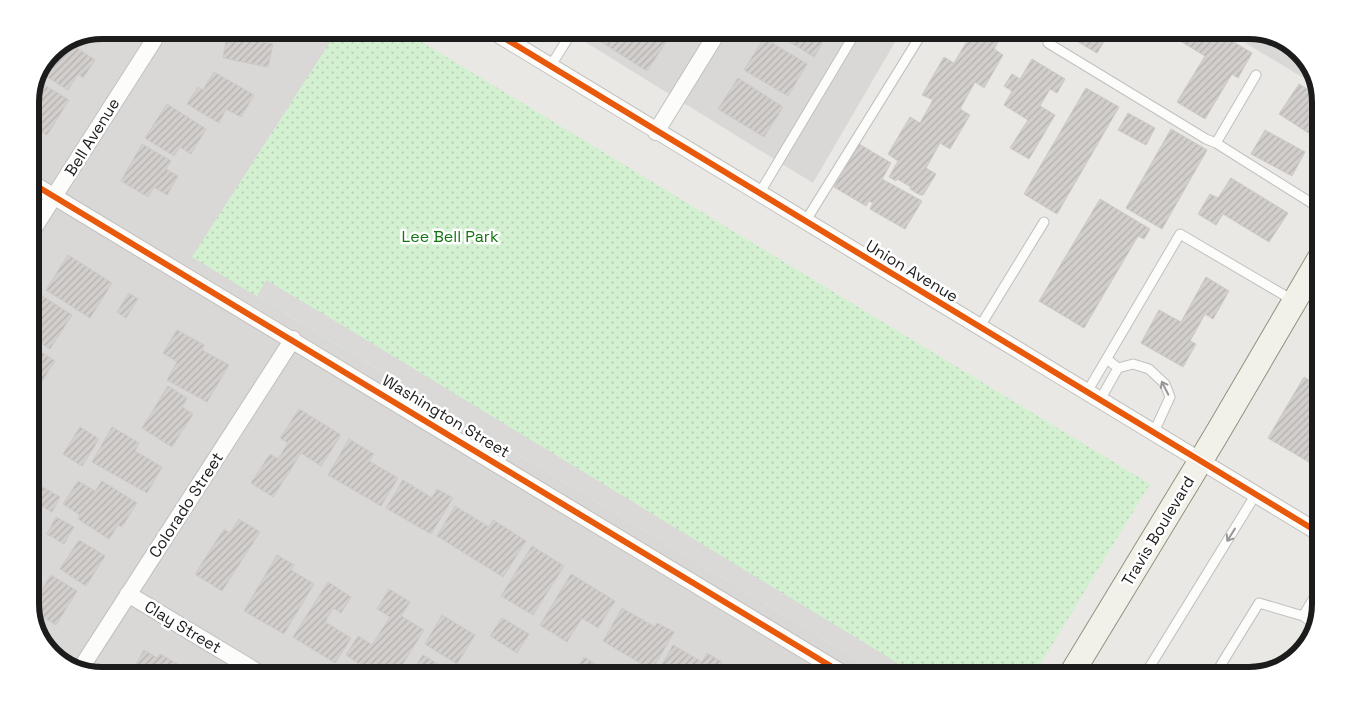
<svg xmlns="http://www.w3.org/2000/svg" width="1351" height="706" viewBox="0 0 1351 706" font-family="'Space Grotesk',sans-serif">
  <defs>
    <pattern id="park-dots" width="8" height="8" patternUnits="userSpaceOnUse" patternTransform="scale(1.25)"><rect width="8" height="8" fill="#d3f0d1"/><path d="M2 2h.1M6 6h.1" fill="none" stroke="#b5cdb3" stroke-width="1.8" stroke-linecap="round"/></pattern>
    <pattern id="building-hatch" width="6" height="6" patternUnits="userSpaceOnUse" patternTransform="scale(1.25)"><rect width="6" height="6" fill="#d1cecc"/><path d="M-1 1l2-2M0 6l6-6M5 7l2-2" fill="none" stroke="#b3b0af"/></pattern>
  </defs>
  <rect width="100%" height="100%" fill="#eae8e5"/>
  <path fill="#d9d8d6" d="M102,30h236l-145,227 691,419h-782l-32,-8 -28,-24 -12,-35v-512l21,-46z
    M566,30h336l-89,153z
    M1224,30h25l32,8 28,24 8,24z"/>
  <path fill="url(#park-dots)" d="M338,30h64l748,454 -117,192h-149l-692,-419z"/>
  <path fill="#dad9d8" d="M266,280l76,45 577,351h-35l-627,-380z"/>
  <path fill="url(#building-hatch)" stroke="#cdc9c6" d="M234,30h31l-3,12 11,2 -5,23 -45,-9 3,-16 6,1z
    M585,30h69l14,9 -21,32 -63,-40z
    M771,30h59l-16,27z
    M960,30h45l-11,19 9,6 -19,33 -9,-6 -15,27 10,6 -20,34 -10,-6 -14,25 10,6 -13,21h-3l-10,-6 1,-2 -14,-8 -1,2 -7,-4 9,-16 -10,-7 22,-37 10,6 13,-23 -11,-5 22,-38 10,6 13,-22 -10,-6z
    M1072,30h39l-14,23 -29,-17z
    M1162,30h52l38,23 -14,25 -6,-4 -27,45 -28,-17 28,-46z
    M764,38l43,26 -19,32 -44,-26z
    M69,43l26,17 -12,18 -5,-4 -10,16 -27,-17 11,-23 4,-1 3,2 2,-4z
    M1032,59l33,20 -8,14 -7,-4 -10,17 15,9 -26,44 -19,-11 18,-28 -24,-15 8,-14 -8,-5 8,-12 8,5z
    M214,72l40,23 -13,22 -15,-8 -7,14 -32,-19 11,-17 5,3z
    M738,78l45,29 -19,30 -46,-28z
    M38,81l31,19 -22,35 -17,-10v-28z
    M1299,84l22,14v43l-42,-27z
    M1086,88l33,19 -62,107 -33,-20z
    M167,104l39,25 -15,25 -11,-7 -6,9 -29,-18z
    M1128,113l27,15 -9,17 -28,-15z
    M1171,129l36,21 -45,79 -36,-21z
    M1265,130l40,22 -13,24 -41,-22z
    M142,144l29,17 -5,8 12,7 -11,19 -13,-8 -6,10 -27,-16z
    M859,144l32,19 -9,16 40,22 -17,28 -35,-20 3,-6 -4,-2 -3,5 -32,-19z
    M1231,178l57,35 -19,29 -46,-28 -7,11 -18,-11 12,-20 8,4z
    M1100,199l50,30 -6,10 -6,-3 -54,92 -45,-27z
    M68,255l44,28 -22,35 -44,-28z
    M1206,277l23,14 -16,28 -8,-5 -15,27 6,3 -13,23 -42,-24 18,-33 22,12z
    M129,293l9,6 -12,19 -9,-6z
    M41,295l31,20 -22,34 -20,-13v-23z
    M177,330l27,15 -2,5 27,15 -22,37 -40,-22 10,-18 -14,-9z
    M30,345l25,16 -22,34 -3,-2z
    M1304,377l17,10v79l-2,2 -51,-30z
    M168,386l19,12 -5,9 11,7 -21,33 -30,-19z
    M299,409l42,26 -20,31 -20,-13 -28,44 -22,-14 19,-29 8,5 10,-16 -8,-5z
    M80,427l19,12 -17,27 -19,-12z
    M112,427l27,16 -4,8 27,16 -15,26 -55,-31z
    M349,439l25,15 -5,7 29,17 -17,28 -53,-31z
    M403,480l29,18 5,-9 16,9 -22,36 -45,-26z
    M78,481l17,10 7,-10 35,22 -15,24 -4,-2 -9,14 -31,-20 2,-4 -17,-11z
    M41,486l19,11 -8,15 -19,-11z
    M455,506l34,21 4,-7 33,21 -23,36 -66,-41z
    M56,517l18,10 -10,17 -17,-10z
    M239,519l21,13 -38,59 -27,-17 29,-45 6,4z
    M79,540l26,16 -19,30 -26,-17z
    M532,546l32,20 -31,49 -32,-19z
    M277,555l17,10 -3,5 23,14 -30,50 -40,-23z
    M571,574l44,27 -17,27 -16,-10 -15,24 -27,-17z
    M51,575l26,16 -21,34 -26,-16z
    M328,582l23,15 -10,16 -8,-5 -8,14 26,16 -16,25 -42,-26z
    M389,589l21,13 -9,14 23,14 -29,46h-41l-3,-2 7,-11 -12,-8 12,-19 14,9 18,-28 -13,-8z
    M622,608l33,19 2,-4 17,9 -22,38 -49,-29z
    M442,615l33,20 -18,29 -32,-20z
    M502,618l27,16 -12,19 -27,-17z
    M37,629l12,8 -5,9 -2,-2z
    M673,645l29,17 5,-9 15,9 -9,14h-55l-2,-1z
    M144,650l13,8 3,-4 21,12 -6,10h-46z
    M423,655l34,21h-48z
    M584,657l31,19h-43z
    M729,666l15,10h-21z"/>
  <g fill="none" stroke-linecap="round" stroke-linejoin="round">
    <g stroke="#c1c0bf" stroke-width="11">
      <path id="lane" d="M1056,30l-8,13 158,96 10,4
        M550,67l23,-37
        M1256,75l-40,68 105,66
        M759,194l98,-164
        M805,222l119,-192
        M979,328l65,-106
        M1118,368l15,-4 16,5 16,15 5,13 -16,35
        M1087,392l93,-158 114,67
        M1100,400l18,-32 -11,-9
        M1316,625l-13,-9 18,-30
        M1144,676l112,-182
        M1214,676l45,-73 44,13"/>
    </g>
    <g stroke="#c1c0bf" stroke-width="18">
      <path id="street" d="M491,30l830,504
        M656,132l63,-102
        M30,182l817,494
        M30,234l124,-194
        M128,594l136,82
        M79,671l214,-332"/>
    </g>
    <g stroke="#93927e" stroke-width="26">
      <path id="secondary" d="M1070,676l145,-239 106,-181"/>
    </g>
    <use href="#lane" stroke="#fcfcfb" stroke-width="9"/>
    <use href="#street" stroke="#fcfcfb" stroke-width="16"/>
    <use href="#secondary" stroke="#f2f1e9" stroke-width="24"/>
    <g stroke="#fff" stroke-width="9">
      <path id="cycleway" d="M491,30l830,504
        M30,182l817,494"/>
    </g>
    <use href="#cycleway" stroke="#e8590c" stroke-width="6"/>
  </g>
  <defs><path id="oneway-shaft" d="M-6 0H5M1.5-3L5.5 0L1.5 3" fill="none" stroke-width="1.6" stroke-linecap="round" stroke-linejoin="round" transform="scale(1.25)"/></defs>
  <g stroke="#979797">
    <use href="#oneway-shaft" transform="translate(1165 388) rotate(-117)"/>
    <use href="#oneway-shaft" transform="translate(1231 535) rotate(122)"/>
  </g>
  <g text-anchor="middle" dominant-baseline="central" stroke-width="5" stroke-linejoin="round" paint-order="stroke">
    <g font-size="16" fill="#1c1c1c" stroke="#fff">
      <text transform="translate(92 137) rotate(-58)">Bell Avenue</text>
      <text transform="translate(912 271) rotate(31)">Union Avenue</text>
      <text transform="translate(446 416) rotate(31)">Washington Street</text>
      <text transform="translate(186 505) rotate(-57)">Colorado Street</text>
      <text transform="translate(1158 531) rotate(-59)">Travis Boulevard</text>
      <text transform="translate(183 627) rotate(31)">Clay Street</text>
    </g>
    <g font-size="16" fill="#117510" stroke="#fff">
      <text x="450" y="236">Lee Bell Park</text>
    </g>
  </g>
  <path d="M0 0H1351V706H0ZM102 39H1249A63 63 0 0 1 1312 102V604A63 63 0 0 1 1249 667H102A63 63 0 0 1 39 604V102A63 63 0 0 1 102 39Z" fill="#fff" fill-rule="evenodd"/>
  <path fill="none" stroke="#1c1c1c" stroke-width="6" d="M102 39H1249A63 63 0 0 1 1312 102V604A63 63 0 0 1 1249 667H102A63 63 0 0 1 39 604V102A63 63 0 0 1 102 39Z"/>
</svg>
